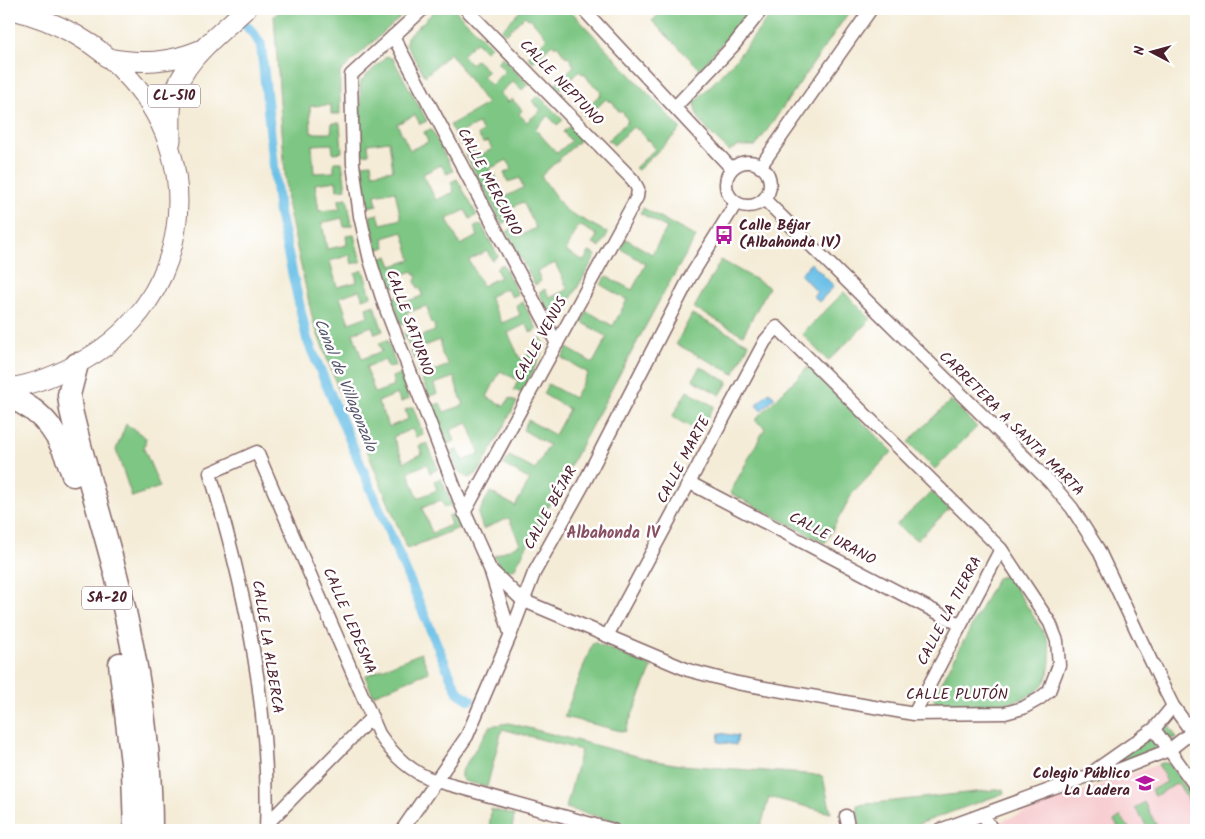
<svg xmlns="http://www.w3.org/2000/svg" width="1205" height="839" viewBox="0 0 1205 839" font-family="Kalam,sans-serif">
  <rect width="100%" height="100%" fill="#fff"/>
  <filter id="ink" filterUnits="userSpaceOnUse"><feTurbulence type="fractalNoise" baseFrequency=".02" numOctaves="2"/><feDisplacementMap in="SourceGraphic" scale="10" xChannelSelector="R" yChannelSelector="G"/><feConvolveMatrix kernelMatrix="1 2 1 2 8 2 1 2 1" color-interpolation-filters="sRGB"/></filter>
  <filter id="wash" filterUnits="userSpaceOnUse"><feTurbulence type="fractalNoise" baseFrequency=".0096" numOctaves="4" result="noise"/><feDisplacementMap in="SourceGraphic" scale="20" xChannelSelector="R" yChannelSelector="G"/><feGaussianBlur stdDeviation="1.12" result="paint"/><feColorMatrix in="noise" values="0 0 0 0 0 0 0 0 0 0 0 0 0 0 0 0 0 1.4 0 .05"/><feComposite in="paint" operator="in"/></filter>
  <g filter="url(#wash)">
    <rect width="100%" height="100%" fill="#f4ecd7"/>
    <path fill="#f7cfd2" d="M1162,763h6l28,38v25l-7,4h-190l-1,-2 1,-6z"/>
    <path fill="#7dc683" stroke="#647257" fill-rule="evenodd" d="M282,9h127l-69,63v42h-9v-9l-21,1 1,27h20l1,-10h8l2,29 -9,1 -1,-9 -20,1 2,28 20,-1v-10h8l4,27 -9,1 -1,-9 -21,3 4,27 21,-2 -1,-10 8,-1 5,27 -8,2 -2,-9 -20,5 5,26 20,-4 -1,-9 8,-1 7,27 -9,2 -2,-9 -20,6 7,26 20,-5 -2,-9 8,-3 8,26 -8,3 -4,-9 -19,7 9,26 19,-7 -2,-8 8,-3 9,26 -8,3 -3,-8 -19,7 9,26 20,-8 -3,-8 8,-3 9,25 -8,3 -3,-8 -19,7 9,26 19,-7 -2,-9 8,-3 9,25 -8,3 -4,-8 -19,8 11,25 19,-8 -3,-9 8,-3 10,27 -7,3 -4,-8 -19,8 11,25 18,-8 -3,-8 8,-3 11,26 -8,4 -3,-9 -19,8 10,26 19,-8 -3,-9 7,-3 11,27 -7,3 -4,-8 -19,8 10,25 19,-8 -3,-9 8,-3 5,14 -54,22 -43,-106 -25,-52 -26,-70 -26,-119 -13,-186z
      M437,9h17l37,37 -5,5 -10,-9 -14,13 9,9 5,-4 12,11 -6,5 9,9 14,-14 -8,-9 5,-5 26,27 -6,6 -9,-9 -13,12 8,9 4,-3 10,11 -3,4 8,8 14,-12 -9,-9 6,-6 25,25 -6,5 -9,-9 -13,13 22,24 14,-12 -8,-9 6,-6 12,13 -40,37 24,34 43,23 -8,14 -7,-3 4,-9 -18,-10 -13,26 18,10 5,-9 7,3 -36,63 -9,-2 -12,-23 6,-4 5,9 18,-9 -13,-26 -18,9 4,9 -6,4 -28,-53 6,-4 5,9 18,-9 -13,-26 -19,9 4,9 -6,4 -37,-71 6,-4 5,9 16,-9 -4,-8 -5,2 -5,-8 5,-3 -5,-8 -16,8 4,9 -6,4 -10,-20 37,-21 -37,-51 -25,23 -19,-32 1,-7zM507,160l5,9 -8,4 4,9 12,-4 3,10 -18,9 -11,-24 -2,1 -3,-5z
      M518,9h51l112,120 -43,41 -3,-2 20,-19 -6,-10 -2,2 -9,-12 -2,1 -3,-3 -19,18 -6,-5 20,-19 -6,-10 -2,2 -9,-13 -2,2 -3,-3 -19,18 -6,-5 20,-18 -2,-5 -9,-7 -6,-9 -2,1 -3,-3 -19,19 -5,-6 19,-18 -6,-10 -2,1 -9,-12 -2,2 -3,-3 -19,18 -5,-5 19,-19 -17,-20 -2,1 -3,-3 -19,18 -5,-4 19,-19z
      M664,9h87l-51,60 -48,-48z
      M775,9h76l-95,137h-18l-9,5c-13,-13 -36,-30 -34,-49l42,-44z
      M387,56l6,3 34,62 -7,3 -5,-9 -18,9 13,26 18,-8 -4,-10 7,-3 22,42 -6,3 -6,-9 -18,9 13,26 18,-8 -3,-10 6,-3 20,36 -7,4 -5,-9 -18,9 13,26 18,-9 -4,-9 7,-3 17,32 -6,4 -5,-9 -18,9 13,26 18,-9 -4,-9 7,-4 15,30 -6,3 -6,-9 -17,9 13,26 18,-8 -4,-10 7,-3 14,27 -6,4 -5,-9 -18,9 12,26 19,-9 -4,-9 6,-3 4,8 -23,47 -8,-3 4,-10 -18,-9 -13,26 17,9 6,-8 7,4 -38,70 -9,6c-13,-2 -15,-15 -19,-26l7,-2 5,11 17,-7 -12,-31 -17,7 4,11 -7,3 -16,-38 8,-3 4,9 20,-7 -6,-14 -4,-14 -20,7 3,10 -8,2 -12,-28 8,-3 3,8 21,-8 -7,-11 -2,-14 -20,8 2,8 -8,3 -10,-26 8,-3 3,8 20,-7 -1,-7 -3,-1 -3,-8 1,-3 -3,-6 -20,7 3,8 -8,3 -9,-26 7,-3 3,8 20,-7 -1,-7 -3,-1 -3,-7 2,-4 -4,-6 -19,7 2,8 -8,3 -8,-30 8,-3 4,10 19,-6 -8,-28 -20,6 2,9 -8,3 -7,-34 8,-2 3,10 20,-5 -6,-28 -20,4 2,10 -9,2 -6,-43 9,-1 2,10 20,-3 -4,-29 -21,3 1,10 -8,1 -1,-73z
      M643,208l53,29 -32,55 -149,276c-11,7 -16,-2 -21,-12l26,-12 -11,-26 -26,11 -5,-15 12,-22 25,14 15,-26 -26,-15 5,-9 26,14 14,-25 -26,-15 5,-10 27,15 14,-26 -26,-15 5,-10 26,14 14,-25 -26,-15 5,-10 26,15 14,-26 -25,-15 5,-11 26,15 14,-26 -26,-15 5,-9 26,14 14,-26 -25,-15 5,-10 26,15 15,-26 -27,-15z
      M721,260l48,27 -26,48 -49,-27z
      M844,292l27,27 -43,42 -26,-27z
      M692,314l57,30 -15,30 -58,-30z
      M700,366l28,16 -8,13 -27,-15z
      M808,367l84,85 -40,42 -27,49 -95,-50 35,-65 -10,-8z
      M687,391l27,15 -14,26 -28,-15z
      M951,400l26,27 -42,42 -27,-27z
      M126,424l20,14 -2,11 16,38 -28,10 -16,-47z
      M932,492l17,17 -32,31 -21,-15z
      M1004,576l5,2 37,58c5,13 5,25 2,38 -12,39 -77,30 -109,31l-4,-3 -1,-5 63,-119z
      M593,642l59,25 -27,65 -61,-15z
      M421,653l8,19 -56,23 -8,-19z
      M509,723l147,38 25,4 139,10 3,2 8,36 -62,-16 -9,33h-112l-82,-22 15,-58 -79,-21 -15,58 -23,-6 -3,-4v-5l29,-46z
      M1167,723l10,15 -8,1 -5,-6z
      M1148,739l8,4 -2,8 -31,12 -2,-2v-3z
      M1162,763h6l28,38v14l-18,-32 -23,13 -4,-6 16,-8 -9,-18z
      M1003,789l1,4 -102,37h-31l-12,-5 -2,-20z
      M1144,802l15,28h-10l-14,-22z
      M491,809l23,6 -2,15h-23z
      M1121,816l9,14h-10l-6,-9z"/>
    <path fill="#6bc0e7" stroke="#5a7089" d="M811,263l23,23 -15,16 -6,-6 4,-4 -17,-18z
      M769,392l6,5 -14,14 -5,-6z
      M719,733l19,3 -2,9 -18,-3z"/>
    <g fill="none" stroke-linecap="round" stroke-linejoin="round">
      <path stroke="#6bc0e7" stroke-width="10" d="M231,9l23,25 7,11 18,168 28,126 142,334 9,19 12,8"/>
    </g>
  </g>
  <g filter="url(#ink)">
    <g fill="none" stroke-linecap="round" stroke-linejoin="round">
      <g stroke="#866767" stroke-width="15">
        <path id="street" d="M423,9l-72,66 2,89 7,52 10,44 14,44 77,200 29,65 20,64
          M583,9l149,160
          M393,36l164,308
          M675,107l58,-61 29,-37
          M726 184a22 22 0 1 1 44 0a22 22 0 1 1-44 0Z
          M760,167l111,-158
          M764,199l286,283 22,26 26,41 62,131 13,26 23,32
          M690,483l269,141
          M464,513l173,-316 1,-8 -5,-9 -167,-171
          M490,569l32,31 166,70 49,13 177,31 91,-1 18,-5 16,-9 10,-8 10,-26 -2,-24 -7,-18 -49,-74 -224,-222 -12,14 -158,295
          M914,714l87,-165
          M1154,729l42,58
          M1090,774l64,-45 19,-23
          M983,814l9,16
          M846,816l3,14
          M267,824l105,-107
          M266,830c5,-121 -21,-241 -56,-357l47,-21 122,282c15,22 31,38 57,47l177,49
          M402,830l65,-94 43,-100 24,-63 49,-88 106,-206 47,-76
          M940,830l145,-53 33,-7 51,-20 23,-18"/>
      </g>
      <g stroke="#866767" stroke-width="21">
        <path id="primary" d="M9,9c46,11 91,34 122,71 78,87 56,221 -45,279 -24,14 -49,25 -77,29
          M108,58c34,6 61,5 92,-8
          M171,141c0,-13 -1,-27 1,-39 8,-40 46,-67 74,-93"/>
      </g>
      <g stroke="#866767" stroke-width="25">
        <path id="highway" d="M77,364l-8,31 2,15c16,68 39,134 54,202 16,71 26,145 26,218
          M9,397c37,14 53,42 64,78
          M120,664l13,107 2,59"/>
      </g>
      <use href="#street" stroke="#fff" stroke-width="12"/>
      <use href="#primary" stroke="#fff" stroke-width="19"/>
      <use href="#highway" stroke="#fff" stroke-width="22"/>
    </g>
  </g>
  <defs>
    <g id="bus-bare" transform="scale(1.5)"><path d="M-5-6H5V4H4V6H2V4H-2V6H-4V4H-5ZM-3.5-4V0h7V-4ZM-3.5 1.2v1.5H-2V1.2ZM2 1.2v1.5H3.5V1.2Z" fill="#b5179e" stroke="#fff" stroke-width="2.5" paint-order="stroke"/></g>
    <g id="school-bare" transform="scale(1.5)"><path d="M0-5L7-2L0 1L-7-2ZM-4 1L0 2.5L4 1V4Q0 6-4 4Z" fill="#b5179e" stroke="#fff" stroke-width="2.5" paint-order="stroke"/></g>
  </defs>
  <g fill-rule="evenodd">
    <use href="#bus-bare" x="724" y="235"/>
    <use href="#school-bare" x="1145" y="783"/>
  </g>
  <g text-anchor="middle" dominant-baseline="central" stroke-width="5" stroke-linejoin="round" paint-order="stroke">
    <g fill="#fff" stroke="#80626b" stroke-width="1">
      <rect x="148" y="84.5" width="52" height="23" rx="4"/>
      <rect x="82" y="586.5" width="50" height="23" rx="4"/>
    </g>
    <g font-size="14" font-weight="bold" fill="#4a1f2b">
      <text x="174" y="96">CL-510</text>
      <text x="107" y="598">SA-20</text>
    </g>
    <g font-size="15" fill="#4a1f2b" stroke="#fff">
      <text transform="translate(561 83) rotate(46)">CALLE NEPTUNO</text>
      <text transform="translate(489 182) rotate(62)">CALLE MERCURIO</text>
      <text transform="translate(409 323) rotate(70)">CALLE SATURNO</text>
      <text transform="translate(541 339) rotate(-61)">CALLE VENUS</text>
      <text transform="translate(1011 424) rotate(45)">CARRETERA A SANTA MARTA</text>
      <text transform="translate(684 460) rotate(-62)">CALLE MARTE</text>
      <text transform="translate(551 508) rotate(-61)">CALLE BÉJAR</text>
      <text transform="translate(832 539) rotate(28)">CALLE URANO</text>
      <text transform="translate(950 611) rotate(-62)">CALLE LA TIERRA</text>
      <text transform="translate(349 621) rotate(67)">CALLE LEDESMA</text>
      <text transform="translate(267 647) rotate(81)">CALLE LA ALBERCA</text>
      <text x="957" y="695">CALLE PLUTÓN</text>
    </g>
    <g font-size="15" font-weight="bold" fill="#4a1f2b" stroke="#fff" text-anchor="start">
      <text x="739" y="226">Calle Béjar<tspan x="739" dy="17">(Albahonda IV)</tspan></text>
      <text x="1130" y="774" text-anchor="end">Colegio Público<tspan x="1130" dy="17">La Ladera</tspan></text>
    </g>
    <g font-size="16" font-style="italic" fill="#56576d" stroke="#fff">
      <text transform="translate(345 385) rotate(68)">Canal de Villagonzalo</text>
    </g>
    <g font-size="16" font-weight="bold" fill="#874f61" stroke="#fff">
      <text x="613" y="533">Albahonda IV</text>
    </g>
  </g>
  <rect width="1205" height="839" fill="none" stroke="#fff" stroke-width="30"/>
  <g transform="translate(1152 52) rotate(276)" stroke="#ffffff" stroke-width="4" paint-order="stroke">
  <path d="M0-4L9 19L0 12L-9 19Z" fill="#4a1f2b"/>
  <text y="-8" font-size="14" font-weight="bold" text-anchor="middle" fill="#4a1f2b">N</text>
  </g>
</svg>
